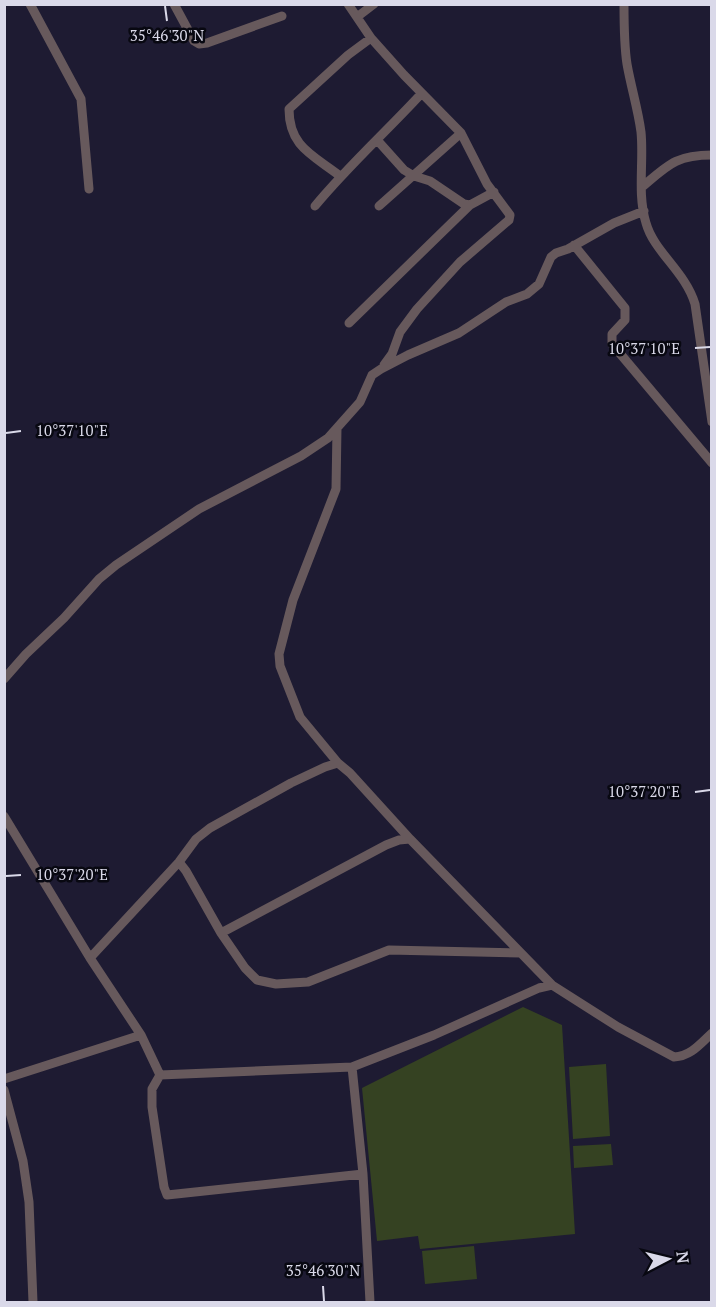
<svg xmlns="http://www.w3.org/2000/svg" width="716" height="1307" viewBox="0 0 716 1307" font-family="'PT Serif',serif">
  <rect width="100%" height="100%" fill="#1e1b32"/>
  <path fill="#354222" d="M523,1007l39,18 13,209 -155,15 -2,-13 -41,5 -15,-153z
    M606,1064l4,72 -37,3 -4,-72z
    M611,1144l2,21 -39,3 -1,-22z
    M474,1246l3,33 -52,5 -3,-33z"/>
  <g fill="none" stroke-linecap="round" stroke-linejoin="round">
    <path stroke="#67595c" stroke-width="9" d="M30,4l51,95 8,90
      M174,4l20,37 5,3 8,-1 75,-27
      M348,4l23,34 33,37 57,58 26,51 23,31 -1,5 -49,42 -43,47 -17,23 -8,22 -8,11
      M624,4c0,20 0,41 3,60 4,23 11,45 14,68 3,29 -4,62 5,91 8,29 39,48 49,81l17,118
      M357,17l17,-13
      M378,141l26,29 10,6 16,5 34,23 6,1 24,-13
      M340,176c-27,-21 -51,-29 -51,-67l59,-54 23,-17
      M642,187c26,-22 34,-32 70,-32
      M315,206c33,-40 71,-74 106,-112
      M379,206l82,-73
      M574,245l51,63v12l-13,14v10l100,119
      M349,323l121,-118
      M337,428l-1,61 -43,111 -14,54 1,12 20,51 38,46
      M4,679l22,-25 38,-36 35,-39 17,-14 83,-56 102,-53 27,-18 32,-36 12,-27 9,-6 27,-14 51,-22 47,-31 21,-8 12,-10 12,-27 5,-4 12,-4 46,-26 30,-12
      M4,816l86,142
      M179,862l7,9 35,62 24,35 12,12 19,4 32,-2 81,-32 132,3
      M221,933l165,-88 13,-5 11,-1 142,146
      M352,1067l82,-32 105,-47 13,-3 66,42 56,30c17,-1 26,-13 38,-24
      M160,1075l-8,14v18l12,80 3,8 196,-21
      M4,1079l137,-44
      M4,1090l19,71 6,41 4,100
      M370,1302l-7,-128 -11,-107 -192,8 -19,-40 -51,-77 89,-96 17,-23 14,-11 81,-45 34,-16 13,-4 12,10 60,66"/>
  </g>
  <path fill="none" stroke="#dad9e9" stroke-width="2" d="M165,6l2,15M695,348l15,-1M6,433l15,-2M695,792l15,-2M6,876l15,-1M323,1286l1,15"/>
  <g font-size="15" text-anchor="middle" fill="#dad9e9" stroke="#080811" stroke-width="5" stroke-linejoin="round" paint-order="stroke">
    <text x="167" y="41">35°46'30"N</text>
    <text x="644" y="354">10°37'10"E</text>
    <text x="72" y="436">10°37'10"E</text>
    <text x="644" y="797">10°37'20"E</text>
    <text x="72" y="880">10°37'20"E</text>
    <text x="323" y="1276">35°46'30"N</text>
  </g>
  <rect width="716" height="1307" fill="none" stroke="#dad9e9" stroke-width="12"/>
  <g transform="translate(668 1259) rotate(83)" stroke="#080811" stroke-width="4.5" paint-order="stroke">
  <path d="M0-4.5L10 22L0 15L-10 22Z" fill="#dad9e9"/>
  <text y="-9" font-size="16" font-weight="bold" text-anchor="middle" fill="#dad9e9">N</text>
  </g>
</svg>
